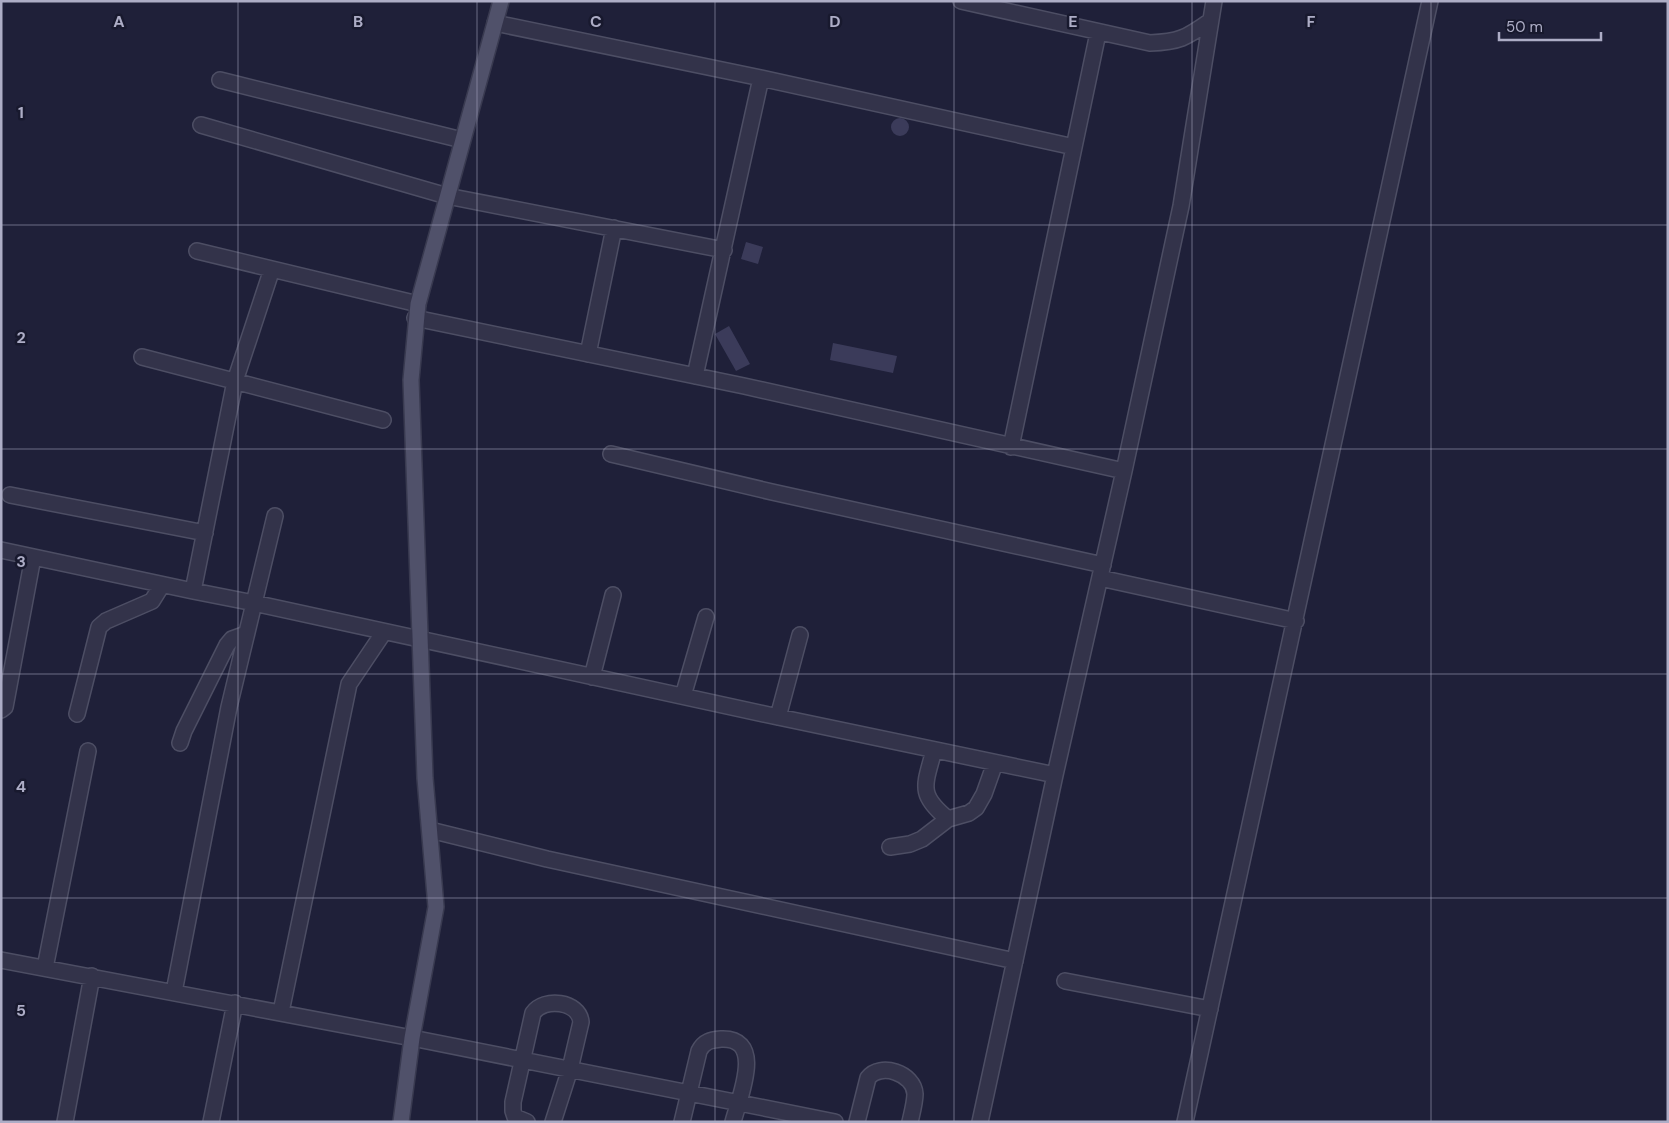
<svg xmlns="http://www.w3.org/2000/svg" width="1669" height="1123" viewBox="0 0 1669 1123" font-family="'DM Sans',sans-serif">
  <rect width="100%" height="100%" fill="#1f2039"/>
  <path fill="#3b3b5a" d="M891 127a9 9 0 1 1 18 0a9 9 0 1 1-18 0Z
    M746,242l17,5 -5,17 -17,-5z
    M729,326l21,38 -14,7 -21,-37z
    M833,343l64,13 -4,17 -63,-13z"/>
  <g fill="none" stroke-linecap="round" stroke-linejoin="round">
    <g stroke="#4d4e64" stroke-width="18">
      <path id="minor" d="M961,1l189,42c29,-1 36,-5 60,-22
        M495,23l266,55
        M220,80l242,60
        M201,125l246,71 277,54
        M197,251l221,53
        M415,318l329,68 380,85
        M588,354l26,-126
        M142,357l241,63
        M695,376l66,-298 313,69
        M1011,447l87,-414
        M611,454l161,38 331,73
        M10,495l195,38
        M1,550l192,41 61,12 524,114 277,58
        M1100,578l196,43
        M193,591l42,-210 37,-112
        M592,677l21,-82
        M683,696l23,-79
        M1,710l4,-3 28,-150
        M77,714l22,-87 7,-6 46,-20 10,-16
        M778,717l22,-82
        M180,743l4,-12 43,-86 5,-6 14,-5
        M934,750c-9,35 -17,44 14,69
        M430,830l117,29 468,102
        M890,847l20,-3 12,-5 26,-20 21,-6 7,-5 8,-14 11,-31
        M1,960l411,78 423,84
        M45,968l43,-217
        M1065,981l145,28
        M174,992l55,-285 46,-191
        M281,1012l68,-328 35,-52
        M65,1122l27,-146
        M211,1122l24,-119
        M527,1122l-12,-5 -2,-6v-9l20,-89c11,-16 46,-12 48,9l-11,47 -17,53
        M682,1122l17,-71c5,-10 12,-11 22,-12 45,-2 18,59 12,83
        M857,1122l11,-44c12,-16 46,-5 47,16 0,8 -3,19 -5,28
        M980,1122l75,-347 69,-304 57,-265 33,-205
        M1185,1122l245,-1121"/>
    </g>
    <g stroke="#393a50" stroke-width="18">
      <path id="major" d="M401,1122l11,-84 24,-131 -11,-129 -14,-398 7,-76 83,-303"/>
    </g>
    <use href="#minor" stroke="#33334a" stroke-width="15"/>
    <use href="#major" stroke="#50516a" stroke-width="15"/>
  </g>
  <path fill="none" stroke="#adadc6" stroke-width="1" stroke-opacity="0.55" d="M238,1v1121M477,1v1121M715,1v1121M954,1v1121M1192,1v1121M1431,1v1121M1,225h1667M1,449h1667M1,674h1667M1,898h1667"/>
  <g font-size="16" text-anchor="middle" font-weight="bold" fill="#adadc6" stroke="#18192e" stroke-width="5" stroke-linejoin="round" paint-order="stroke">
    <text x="119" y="27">A</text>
    <text x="358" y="27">B</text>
    <text x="596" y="27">C</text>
    <text x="835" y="27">D</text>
    <text x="1073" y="27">E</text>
    <text x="1311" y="27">F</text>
    <text x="21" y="118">1</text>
    <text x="21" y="343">2</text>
    <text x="21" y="567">3</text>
    <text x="21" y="792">4</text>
    <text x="21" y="1016">5</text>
  </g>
  <rect width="1669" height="1123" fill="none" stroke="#adadc6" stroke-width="5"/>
  <path d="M1499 32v8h102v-8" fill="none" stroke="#adadc6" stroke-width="2.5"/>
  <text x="1506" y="32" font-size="15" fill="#adadc6" stroke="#18192e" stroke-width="4" paint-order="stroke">50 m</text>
</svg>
